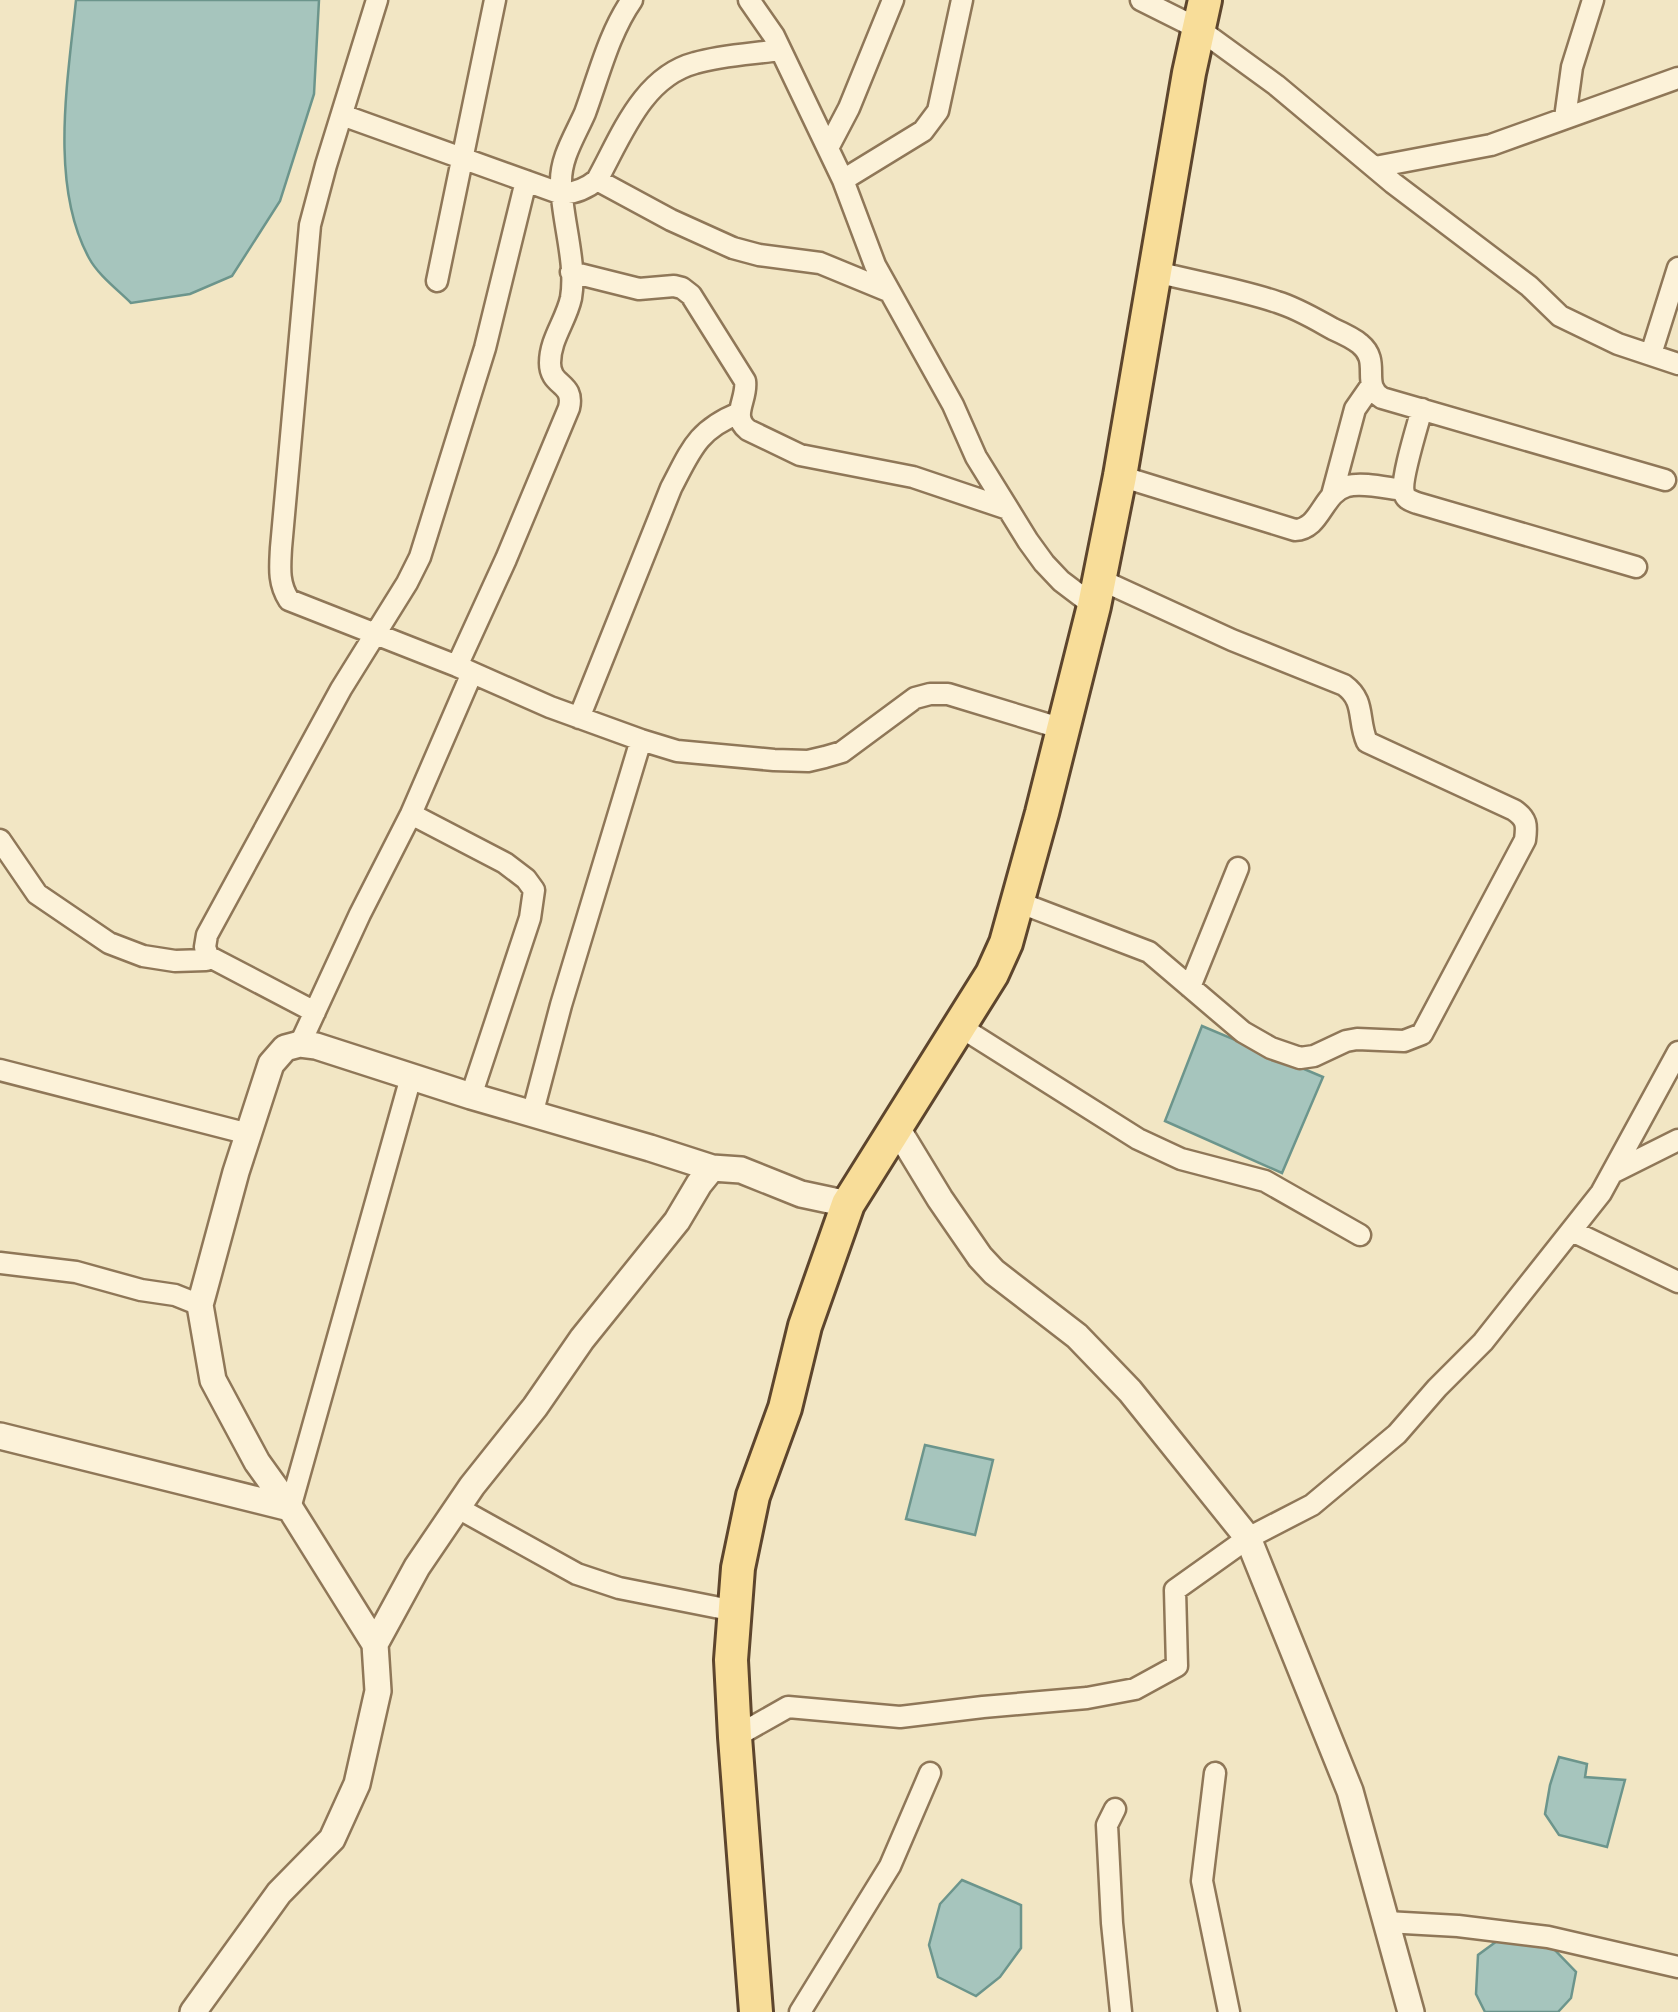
<svg xmlns="http://www.w3.org/2000/svg" width="1678" height="2012" viewBox="0 0 1678 2012" font-family="Bitter,serif">
  <rect width="100%" height="100%" fill="#f2e6c4"/>
  <path fill="#a6c5bd" stroke="#6c958c" stroke-width="2.5" d="M76,0h243l-5,94 -34,107 -48,75 -42,18 -59,9c-13,-13 -33,-28 -42,-45 -40,-73 -21,-179 -13,-258z
    M1202,1026l121,51 -41,96 -117,-52z
    M925,1445l68,15 -18,75 -69,-16z
    M1559,1757l28,7 -2,13 40,3 -18,67 -48,-12 -14,-21 5,-29z
    M962,1880l59,25v43l-21,29 -24,19 -38,-19 -9,-32 11,-41z
    M1497,1941l50,1 29,30 -5,26 -13,14h-73l-9,-18 2,-39z"/>
  <g fill="none" stroke-linecap="round" stroke-linejoin="round">
    <g stroke="#8f7758" stroke-width="25">
      <path id="minor" d="M377,0l-51,165 -16,60 -29,323c-1,19 -3,35 8,52l168,66 93,41 91,33 36,11 97,9 34,1 17,-4 17,-5 73,-54 15,-4h18l115,35
        M749,0l25,36 69,144 32,85 78,140 23,52 52,84 16,22 17,18 33,25
        M1141,0l58,29 77,56 117,98 136,103 31,30 58,28 60,20
        M342,115l220,79c14,-1 24,-5 35,-14 24,-43 45,-103 98,-117 27,-8 57,-9 85,-13
        M1565,118l7,-51 21,-67
        M828,148l21,-40 44,-108
        M1375,167l116,-22 187,-67
        M597,180l74,40 62,28 26,7 61,8 68,28
        M843,180l80,-49 15,-20 24,-111
        M571,272l68,17 35,-3 8,2 9,7 54,86c3,18 -15,35 3,49l52,25 113,22 95,32
        M1156,272c40,10 82,17 121,30 20,6 38,17 56,27 9,4 20,9 27,15 22,18 0,40 22,54l283,82
        M437,281l58,-281
        M1651,354l27,-86
        M1422,409c-4,15 -22,72 -18,84 2,7 6,7 13,10l219,64
        M1120,476l175,54c26,-1 27,-37 52,-44 17,-4 39,2 56,4
        M1332,495l23,-86 16,-23
        M457,666l49,-107 63,-151c6,-26 -19,-21 -19,-45 0,-24 16,-42 21,-65 6,-35 -9,-78 -10,-114 -1,-26 14,-48 24,-71 14,-38 24,-80 47,-113
        M579,718l92,-230c20,-38 26,-58 68,-75
        M411,814l94,49 21,16 8,11 -4,28 -59,178
        M0,840l37,54 72,49 34,13 32,5 31,-1 2,-4
        M1018,902l131,50 94,80 28,16 29,10 14,-2 32,-15 11,-2 47,2 18,-7 103,-194c2,-15 2,-21 -11,-30l-147,-68c-10,-23 -1,-41 -23,-57l-112,-45 -133,-61
        M1190,987l48,-119
        M315,1012l-107,-56 -3,-9 2,-12 134,-246 66,-106 13,-26 65,-209 41,-167
        M959,1026l179,113 43,20 84,22 95,54
        M300,1044l60,-130 51,-100 61,-141
        M0,1070l249,64
        M532,1115l29,-110 80,-265
        M1612,1173l66,-33
        M1572,1231l106,51
        M0,1263l76,9 65,18 34,5 25,10
        M290,1508l121,-431
        M458,1508l119,66 42,14 116,23
        M735,1737l53,-30 112,10 83,-10 104,-9 48,-9 42,-23 -2,-76 73,-52 64,-33 85,-71 40,-46 46,-46 118,-149 77,-141
        M1215,1773l-13,108 27,131
        M1115,1809l-8,16 5,98 9,89
        M1386,1922l72,4 90,11 130,30
        M800,2012l90,-146 40,-93"/>
    </g>
    <g stroke="#8f7758" stroke-width="30">
      <path id="tertiary" d="M895,1125l45,74 40,58 14,15 83,64 27,28 26,27 118,147 102,253 61,221
        M0,1436l290,72
        M375,1644l-85,-136 -33,-46 -44,-82 -13,-75 36,-133 35,-108 14,-16 15,-4 16,2 155,50 179,52 62,20
        M193,2012l86,-119 53,-54 25,-55 21,-93 -3,-47 42,-77 55,-81 63,-79 47,-68 95,-118 22,-37 13,-16 29,2 60,24 47,10"/>
    </g>
    <g stroke="#5d452d" stroke-width="38">
      <path id="primary" d="M756,2012l-21,-275 -4,-77 7,-92 15,-72 32,-88 20,-82 43,-122 144,-230 14,-31 36,-130 52,-207 26,-130 69,-403 16,-73"/>
    </g>
    <use href="#minor" stroke="#fcf2d9" stroke-width="20"/>
    <use href="#tertiary" stroke="#fcf2d9" stroke-width="25"/>
    <use href="#primary" stroke="#f8dd99" stroke-width="32"/>
  </g>
</svg>
